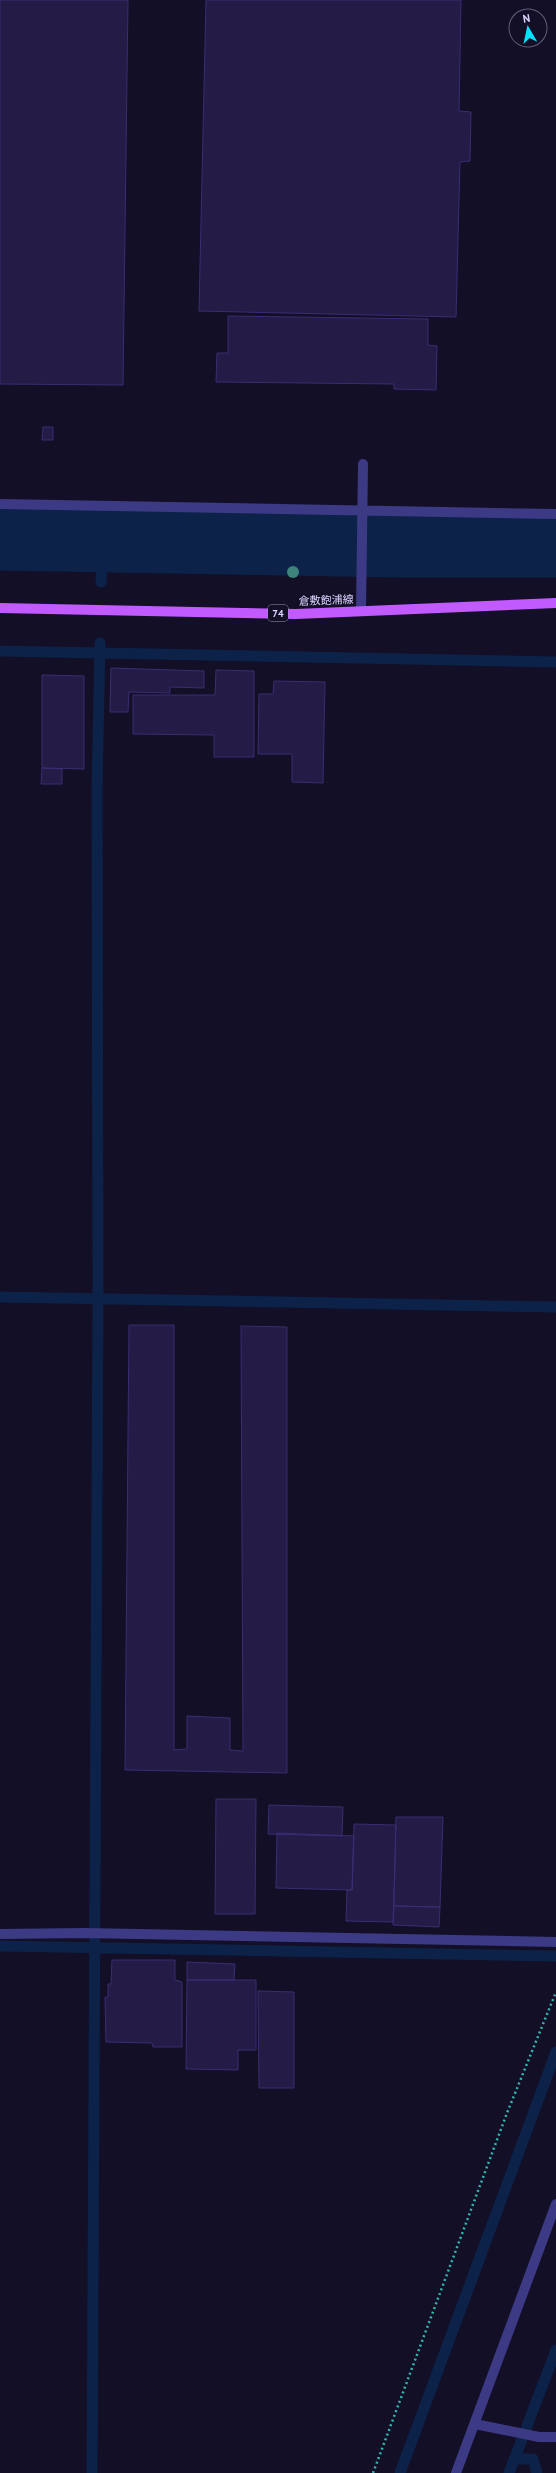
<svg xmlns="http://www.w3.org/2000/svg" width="556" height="2473" viewBox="0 0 556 2473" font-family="'PT Sans','Noto Sans JP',sans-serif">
  <rect width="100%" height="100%" fill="#130f26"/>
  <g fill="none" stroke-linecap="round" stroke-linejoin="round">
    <path stroke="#0c2248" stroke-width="11" d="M101,582l2,-43
      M0,651l556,11
      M0,1297l556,10
      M0,1946l556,10
      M514,2459h19l4,14
      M92,2473l6,-1174 -1,-509 3,-147
      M400,2473l156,-421
      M509,2473l47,-123"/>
    <path stroke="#0c2248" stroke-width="67" d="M0,537l397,7h159"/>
  </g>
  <path fill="#241b47" stroke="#3b2d73" d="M0,0h128l-5,385 -123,-1z
    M206,0h255l-2,111 12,1 -1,49 -10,1 -4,155 -257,-6z
    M228,316l200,3v26l9,1 -1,44 -42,-1v-5l-178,-2 1,-29h11z
    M43,427h10v13h-11z
    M111,668l93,3v17l-34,-1v6l-41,-1 -1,20h-18z
    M216,670l38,1v86h-40v-22l-81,-1v-39h82z
    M42,675l42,1v93l-42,-1z
    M274,681l51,1 -2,101 -31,-1v-28h-34l1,-60h14z
    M42,768l20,1v15h-21z
    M129,1325h45v425l13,-1v-33l43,2v32l13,1 -2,-425 46,1v446l-162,-3z
    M216,1799h40l-1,115h-40z
    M269,1805l74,2 -1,29 -74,-2z
    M396,1817h47l-3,90 -46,-1z
    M354,1824l42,1 -3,97 -47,-1 1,-31h5z
    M277,1833l77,3 -2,54 -76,-2z
    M394,1906l46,1 -1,20 -46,-2z
    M112,1960h63v20l7,2v65h-29l-1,-4 -46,-1 -1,-45h3v-13h3z
    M187,1962l48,2 -1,16h-47z
    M187,1980h69v70h-18v20l-52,-1z
    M258,1991l36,1v96h-35z"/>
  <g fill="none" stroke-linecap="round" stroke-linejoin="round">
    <path stroke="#2fb8b0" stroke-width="2.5" stroke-dasharray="2 3" stroke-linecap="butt" d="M373,2473l134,-360 49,-121"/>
    <path stroke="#3d3a85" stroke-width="10" d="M0,504l556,10
      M361,611l2,-147
      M0,1934l85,-1 471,9
      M475,2424l64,13h17
      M456,2473l100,-269"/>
    <path stroke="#c25bff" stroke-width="10" d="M0,608l296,6 260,-11"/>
  </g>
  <circle fill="#3d827b" cx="293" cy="572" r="6"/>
  <g text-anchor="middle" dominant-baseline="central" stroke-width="3" stroke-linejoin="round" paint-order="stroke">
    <rect fill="#130f26" stroke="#9e99be" stroke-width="1" x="268" y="605" width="20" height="16" rx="3"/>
    <g font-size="10" font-weight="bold" fill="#d9d4ff">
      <text x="278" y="613">74</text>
    </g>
    <g font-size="11" fill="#d9d4ff" stroke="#130f26">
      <text transform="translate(326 600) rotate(-2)">倉敷飽浦線</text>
    </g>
  </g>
  <g transform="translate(528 28) rotate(351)"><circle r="19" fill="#130f26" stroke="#625e7d"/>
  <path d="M0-3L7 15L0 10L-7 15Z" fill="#00e5ff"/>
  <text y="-6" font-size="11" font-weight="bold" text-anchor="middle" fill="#d9d4ff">N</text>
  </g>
</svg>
